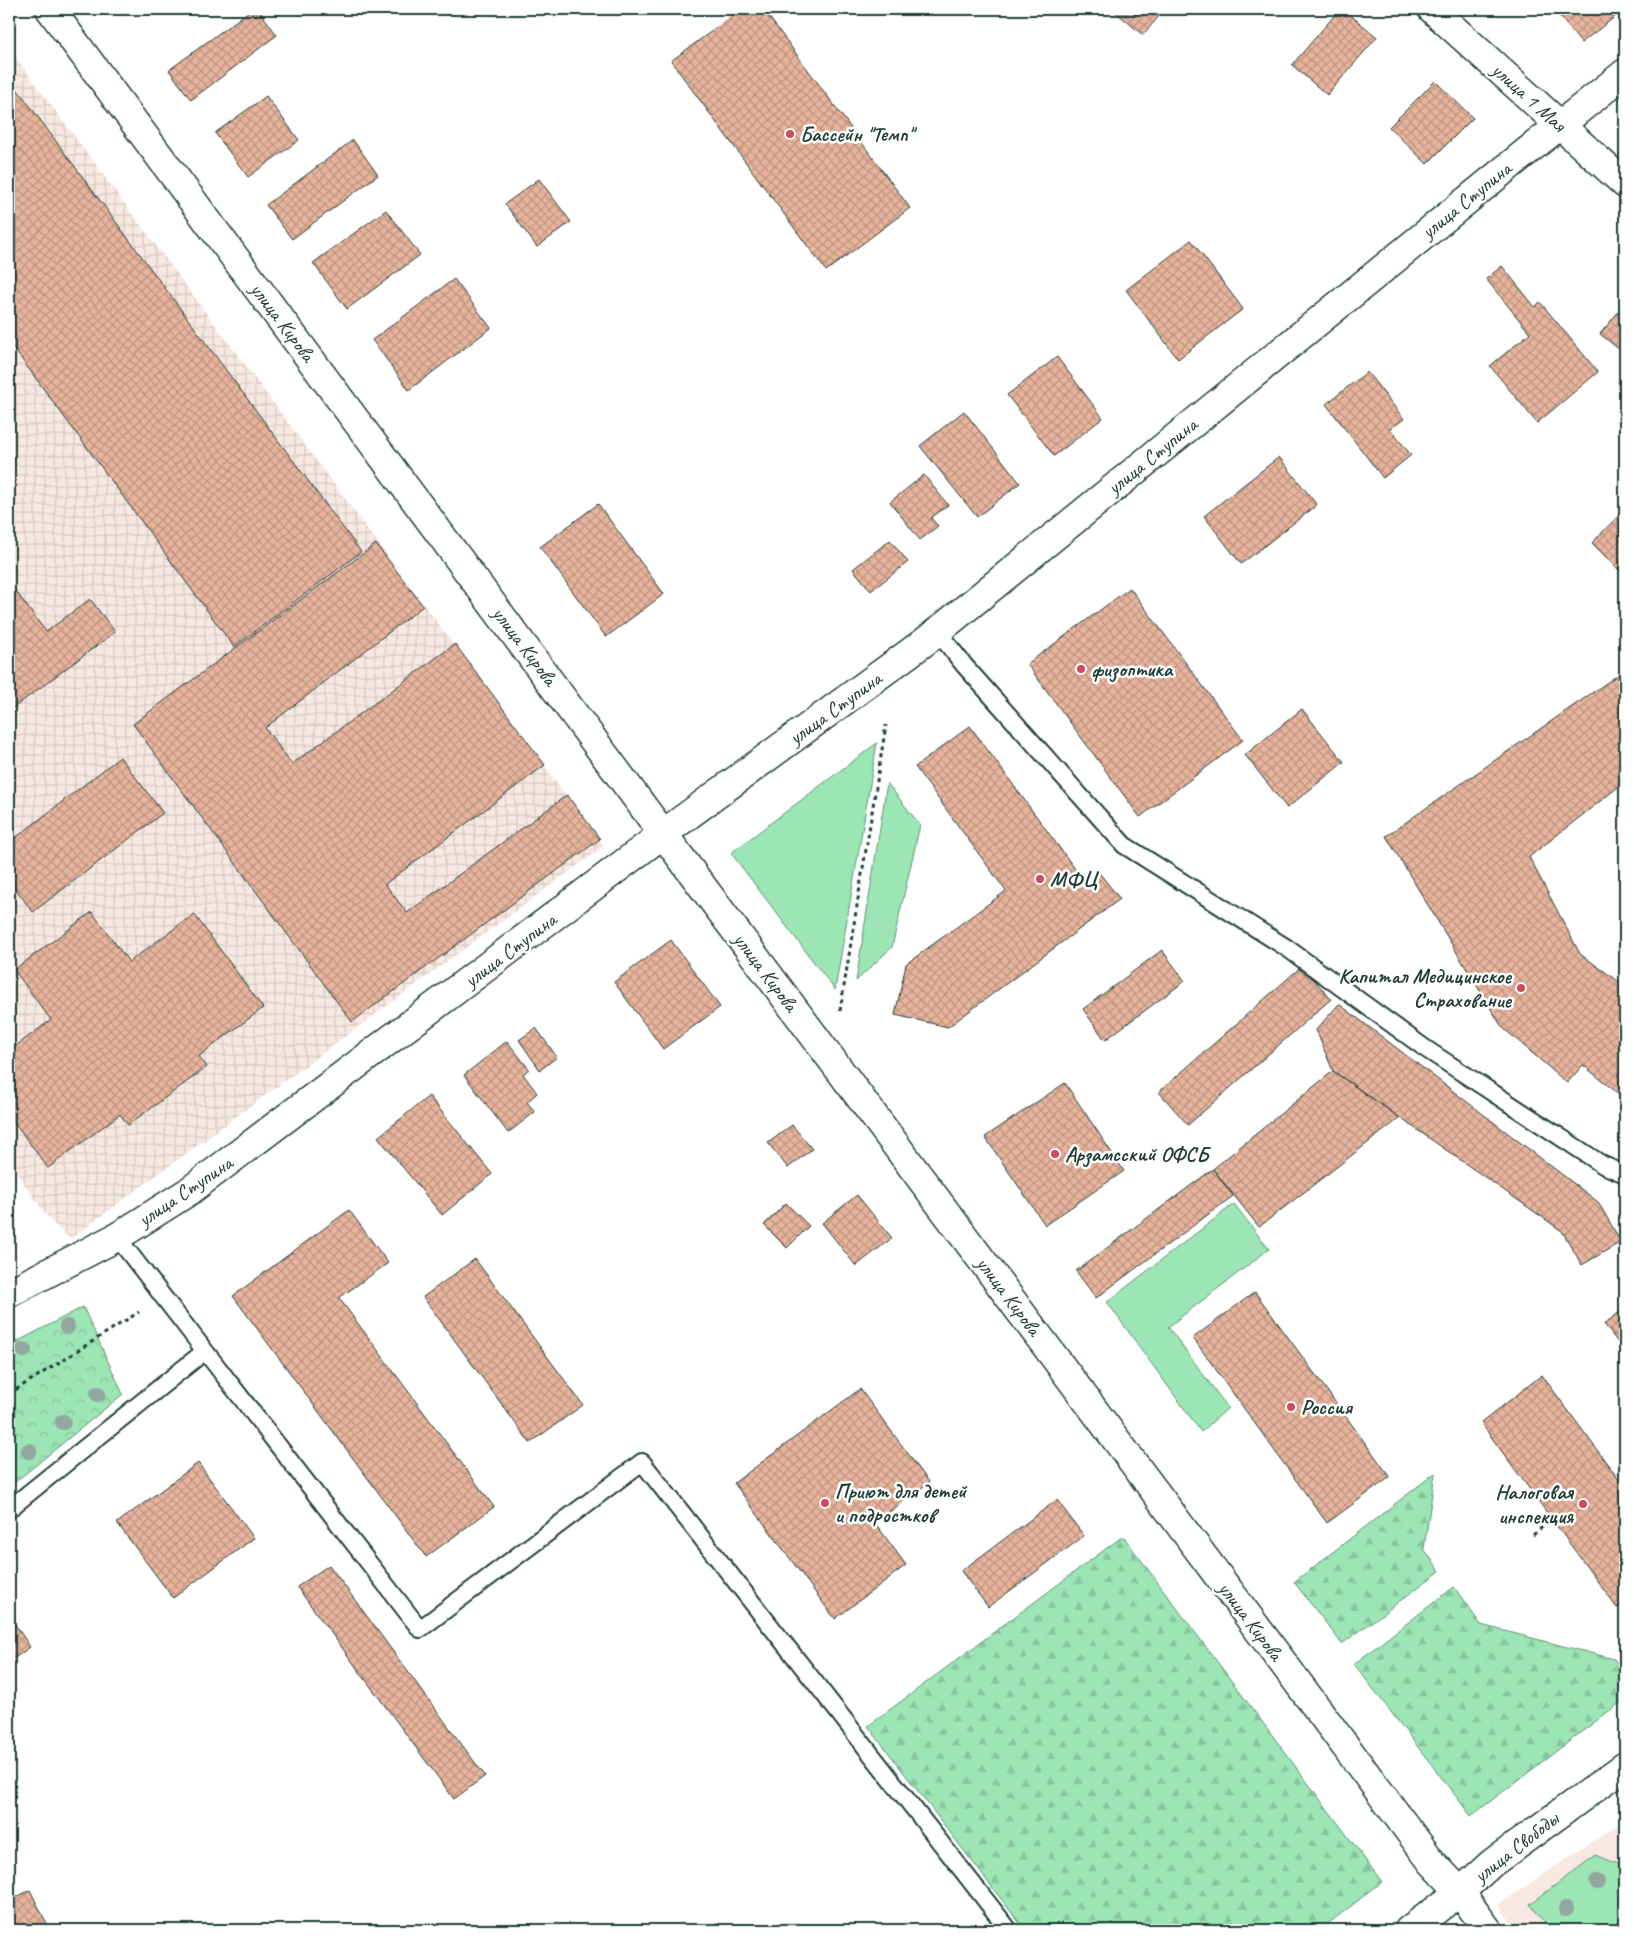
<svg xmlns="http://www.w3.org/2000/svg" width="1634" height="1939" viewBox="0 0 1634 1939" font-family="Caveat,sans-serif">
  <defs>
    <pattern id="industrial-grid" width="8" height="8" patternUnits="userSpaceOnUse" patternTransform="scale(1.25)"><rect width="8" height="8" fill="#f8e8e2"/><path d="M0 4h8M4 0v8" fill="none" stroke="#d4c8c2"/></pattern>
    <pattern id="forest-firs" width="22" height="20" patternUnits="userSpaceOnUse" patternTransform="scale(1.25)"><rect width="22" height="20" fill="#9ce5b4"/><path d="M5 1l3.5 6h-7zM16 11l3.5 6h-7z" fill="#86c59b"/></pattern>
    <pattern id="park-crowns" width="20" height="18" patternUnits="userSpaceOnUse" patternTransform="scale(1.25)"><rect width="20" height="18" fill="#9ce5b4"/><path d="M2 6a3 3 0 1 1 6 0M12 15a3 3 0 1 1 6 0" fill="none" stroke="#86c59b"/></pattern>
    <pattern id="building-cross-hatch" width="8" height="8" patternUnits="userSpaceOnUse" patternTransform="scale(1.25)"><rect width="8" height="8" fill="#e9b49d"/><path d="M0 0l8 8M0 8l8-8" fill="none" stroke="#bc9481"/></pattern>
  </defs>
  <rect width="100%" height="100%" fill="#fff"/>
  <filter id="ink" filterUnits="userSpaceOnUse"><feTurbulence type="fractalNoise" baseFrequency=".02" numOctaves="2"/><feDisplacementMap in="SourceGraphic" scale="10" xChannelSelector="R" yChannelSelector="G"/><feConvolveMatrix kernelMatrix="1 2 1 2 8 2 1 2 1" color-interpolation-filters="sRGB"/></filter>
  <g filter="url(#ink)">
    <path fill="#f8e8e2" d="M1625,1820v110h-108l-19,-25z"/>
    <path fill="url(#industrial-grid)" d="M10,50l594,796 -534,393 -21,-20 -40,-57z"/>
    <path fill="#9ce5b4" stroke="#5e9174" d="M877,743l-42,247 -104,-137z
      M887,783l33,42 -28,122 -36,34z
      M1234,1204l35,45 -101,78 60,81 -27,24 -94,-130z
      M1596,1855l29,12v63h-75l-20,-26z"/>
    <path fill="url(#forest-firs)" stroke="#5e9174" d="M1435,1473l-11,76 16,22 -98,73 -48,-62z
      M1123,1536l259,346 -62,48h-295l-157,-204z
      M1454,1587l27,38 133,34 11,14v26l-154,117 -117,-152z"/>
    <path fill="url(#park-crowns)" stroke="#5e9174" d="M83,1307l40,87 -114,93v-141z"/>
    <path fill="url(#building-cross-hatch)" stroke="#1f3d34" d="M252,9h6l19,26 -86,65 -22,-30z
      M742,9h21l147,199 -84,63 -155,-210z
      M1112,9h53l-22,26z
      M1340,9h3l34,28 -50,58 -35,-30z
      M1554,9h71l-44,34z
      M9,78l352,474 -127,95 -225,-305z
      M1435,81l38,37 -46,46 -38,-37z
      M266,96l33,44 -51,37 -33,-44z
      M353,140l25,35 -86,64 -26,-34z
      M539,179l32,43 -34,25 -32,-43z
      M386,210l34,45 -73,54 -34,-46z
      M1191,240l52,69 -65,50 -52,-69z
      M1502,266l33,41 5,-5 58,70 -61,51 -47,-57 40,-33 -44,-54z
      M454,279l37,49 -82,62 -37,-50z
      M1625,304v50l-25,-20z
      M1057,357l46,61 -49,38 -47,-61z
      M1367,372l37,47 -14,10 21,26 -28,23 -57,-74z
      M964,411l56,72 -43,34 -57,-71z
      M1279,457l38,48 -76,59 -37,-48z
      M9,474l8,12 -8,6z
      M924,475l24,30 -17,13 7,8 -18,14 -30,-38z
      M598,504l66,90 -58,43 -66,-90z
      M1625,509v67l-33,-33z
      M890,540l18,22 -37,29 -18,-22z
      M376,544l47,62 -158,122 27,36 163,-120 90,121 -160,119 22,29 160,-118 33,44 -248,183 -219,-298z
      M9,582l37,50 44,-33 25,33 -106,79z
      M1130,588l113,152 -103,77 -113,-153z
      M1625,670v117l-3,-3 -93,73 51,97 45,32v113l-42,-34 -16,18 -65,-56 -116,-191z
      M1302,709l42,53 -57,46 -42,-53z
      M970,726l116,158 14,-10 20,25 -172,128 -53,-12 11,-51 100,-73 -91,-124z
      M120,757l43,56 -130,99 -24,-32v-37z
      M92,912l37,50 65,-48 69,94 -64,48 8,11 -79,58 -8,-11 -72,54 -39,-53v-64l42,-31 -37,-50z
      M671,940l49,67 -57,42 -49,-67z
      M1162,950l23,31 -80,59 -22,-31z
      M1302,966l29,33 -143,126 -29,-33z
      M1339,1004l259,198 23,40 -39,23 -20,-34 -229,-160 -17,-41z
      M536,1028l21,29 -17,13 -21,-30z
      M507,1041l22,28 -6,5 14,19 -10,9 8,10 -27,21 -44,-58z
      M1333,1071l67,47 -141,109 -46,-58z
      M1065,1083l59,88 -79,54 -60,-88z
      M429,1096l63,78 -50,41 -64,-78z
      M792,1125l20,24 -24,19 -20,-25z
      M1213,1169l20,27 -137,102 -20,-27z
      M857,1195l35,43 -36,28 -34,-43z
      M786,1203l23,23 -22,22 -23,-23z
      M349,1210l39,53 -49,35 155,209 -68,50 -193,-261z
      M475,1259l108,146 -53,38 -107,-146z
      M1255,1292l135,185 -63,46 -134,-185z
      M1625,1308v44l-21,-28z
      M1542,1375l83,113v114l-8,6 -136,-185z
      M860,1389l69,93 -54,41 31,42 -71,54 -101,-136z
      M198,1463l56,75 -81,60 -56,-75z
      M1057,1500l27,36 -96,71 -27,-36z
      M329,1565l156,211 -31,23 -157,-212z
      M9,1615l21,32 -21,15z
      M30,1890l20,40h-41v-29z"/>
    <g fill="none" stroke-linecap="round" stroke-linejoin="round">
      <g stroke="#1f3d34" stroke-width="20">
        <path id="lane" d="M937,631l27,34 160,180 163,103 139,101 177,116 22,9
          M205,1351l215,278 222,-167 367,468
          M9,1509l196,-158 -88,-114"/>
      </g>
      <g stroke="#1f3d34" stroke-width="31">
        <path id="street" d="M1432,9l193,175
          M9,1293l108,-56 71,-45 476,-359 263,-193 598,-487 100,-80"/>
      </g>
      <g stroke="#1f3d34" stroke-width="31">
        <path id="secondary" d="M50,9l640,861 742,992 28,30 28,38
          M1409,1930l51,-38 32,-29 133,-97"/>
      </g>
      <path stroke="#1f3d34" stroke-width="3" stroke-dasharray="4 4" stroke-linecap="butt" d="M840,1011l46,-286
        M9,1394l130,-82
        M1533,1535l19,-16"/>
      <use href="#lane" stroke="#fff" stroke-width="16"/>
      <use href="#street" stroke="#fff" stroke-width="28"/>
      <use href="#secondary" stroke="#fff" stroke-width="28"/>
    </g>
    <g fill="#92a79e">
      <circle cx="67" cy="1327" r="8"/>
      <circle cx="24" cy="1350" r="8"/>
      <circle cx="98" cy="1394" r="8"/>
      <circle cx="63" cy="1422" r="8"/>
      <circle cx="29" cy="1451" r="8"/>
      <circle cx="1597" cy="1882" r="8"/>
      <circle cx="1566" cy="1909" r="8"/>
    </g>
  </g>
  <g fill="#d1495b" stroke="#fff" stroke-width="2">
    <circle cx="790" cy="134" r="5"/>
    <circle cx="1081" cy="669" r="5"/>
    <circle cx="1040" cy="879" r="5"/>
    <circle cx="1521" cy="988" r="5"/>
    <circle cx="1055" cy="1154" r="5"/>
    <circle cx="1291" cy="1407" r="5"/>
    <circle cx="825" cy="1503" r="5"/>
    <circle cx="1583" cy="1504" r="5"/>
  </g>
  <g text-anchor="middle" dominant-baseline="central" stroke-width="5" stroke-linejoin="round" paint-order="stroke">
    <g font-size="21" fill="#1f3d34" stroke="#fff">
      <text transform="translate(1529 97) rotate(42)">улица 1 Мая</text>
      <text transform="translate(1466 200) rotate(-39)">улица Ступина</text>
      <text transform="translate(283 322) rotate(53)">улица Кирова</text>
      <text transform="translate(1152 456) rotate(-39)">улица Ступина</text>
      <text transform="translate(525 646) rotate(53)">улица Кирова</text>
      <text transform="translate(835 708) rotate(-36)">улица Ступина</text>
      <text transform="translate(510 950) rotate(-37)">улица Ступина</text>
      <text transform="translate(766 972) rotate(53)">улица Кирова</text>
      <text transform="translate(185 1191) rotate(-34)">улица Ступина</text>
      <text transform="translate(1009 1296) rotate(53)">улица Кирова</text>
      <text transform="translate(1251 1621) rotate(53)">улица Кирова</text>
      <text transform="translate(1516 1847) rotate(-38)">улица Свободы</text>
    </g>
    <g font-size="21" font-weight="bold" fill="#1f3d34" stroke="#fff" text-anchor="start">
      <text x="800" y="134">Бассейн "Темп"</text>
      <text x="1091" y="669">физоптика</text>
      <text x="1050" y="879">МФЦ</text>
      <text x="1511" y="976" text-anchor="end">Капитал Медицинское<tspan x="1511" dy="24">Страхование</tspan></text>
      <text x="1065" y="1154">Арзамсский ОФСБ</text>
      <text x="1301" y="1407">Россия</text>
      <text x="835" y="1491">Приют для детей<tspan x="835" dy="24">и подростков</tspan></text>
      <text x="1573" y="1492" text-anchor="end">Налоговая<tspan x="1573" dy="24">инспекция</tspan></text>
    </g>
  </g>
  <rect width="1634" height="1939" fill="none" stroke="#fff" stroke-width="30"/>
  <rect x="15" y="15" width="1604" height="1909" fill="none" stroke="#1f3d34" stroke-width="2" filter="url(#ink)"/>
</svg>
